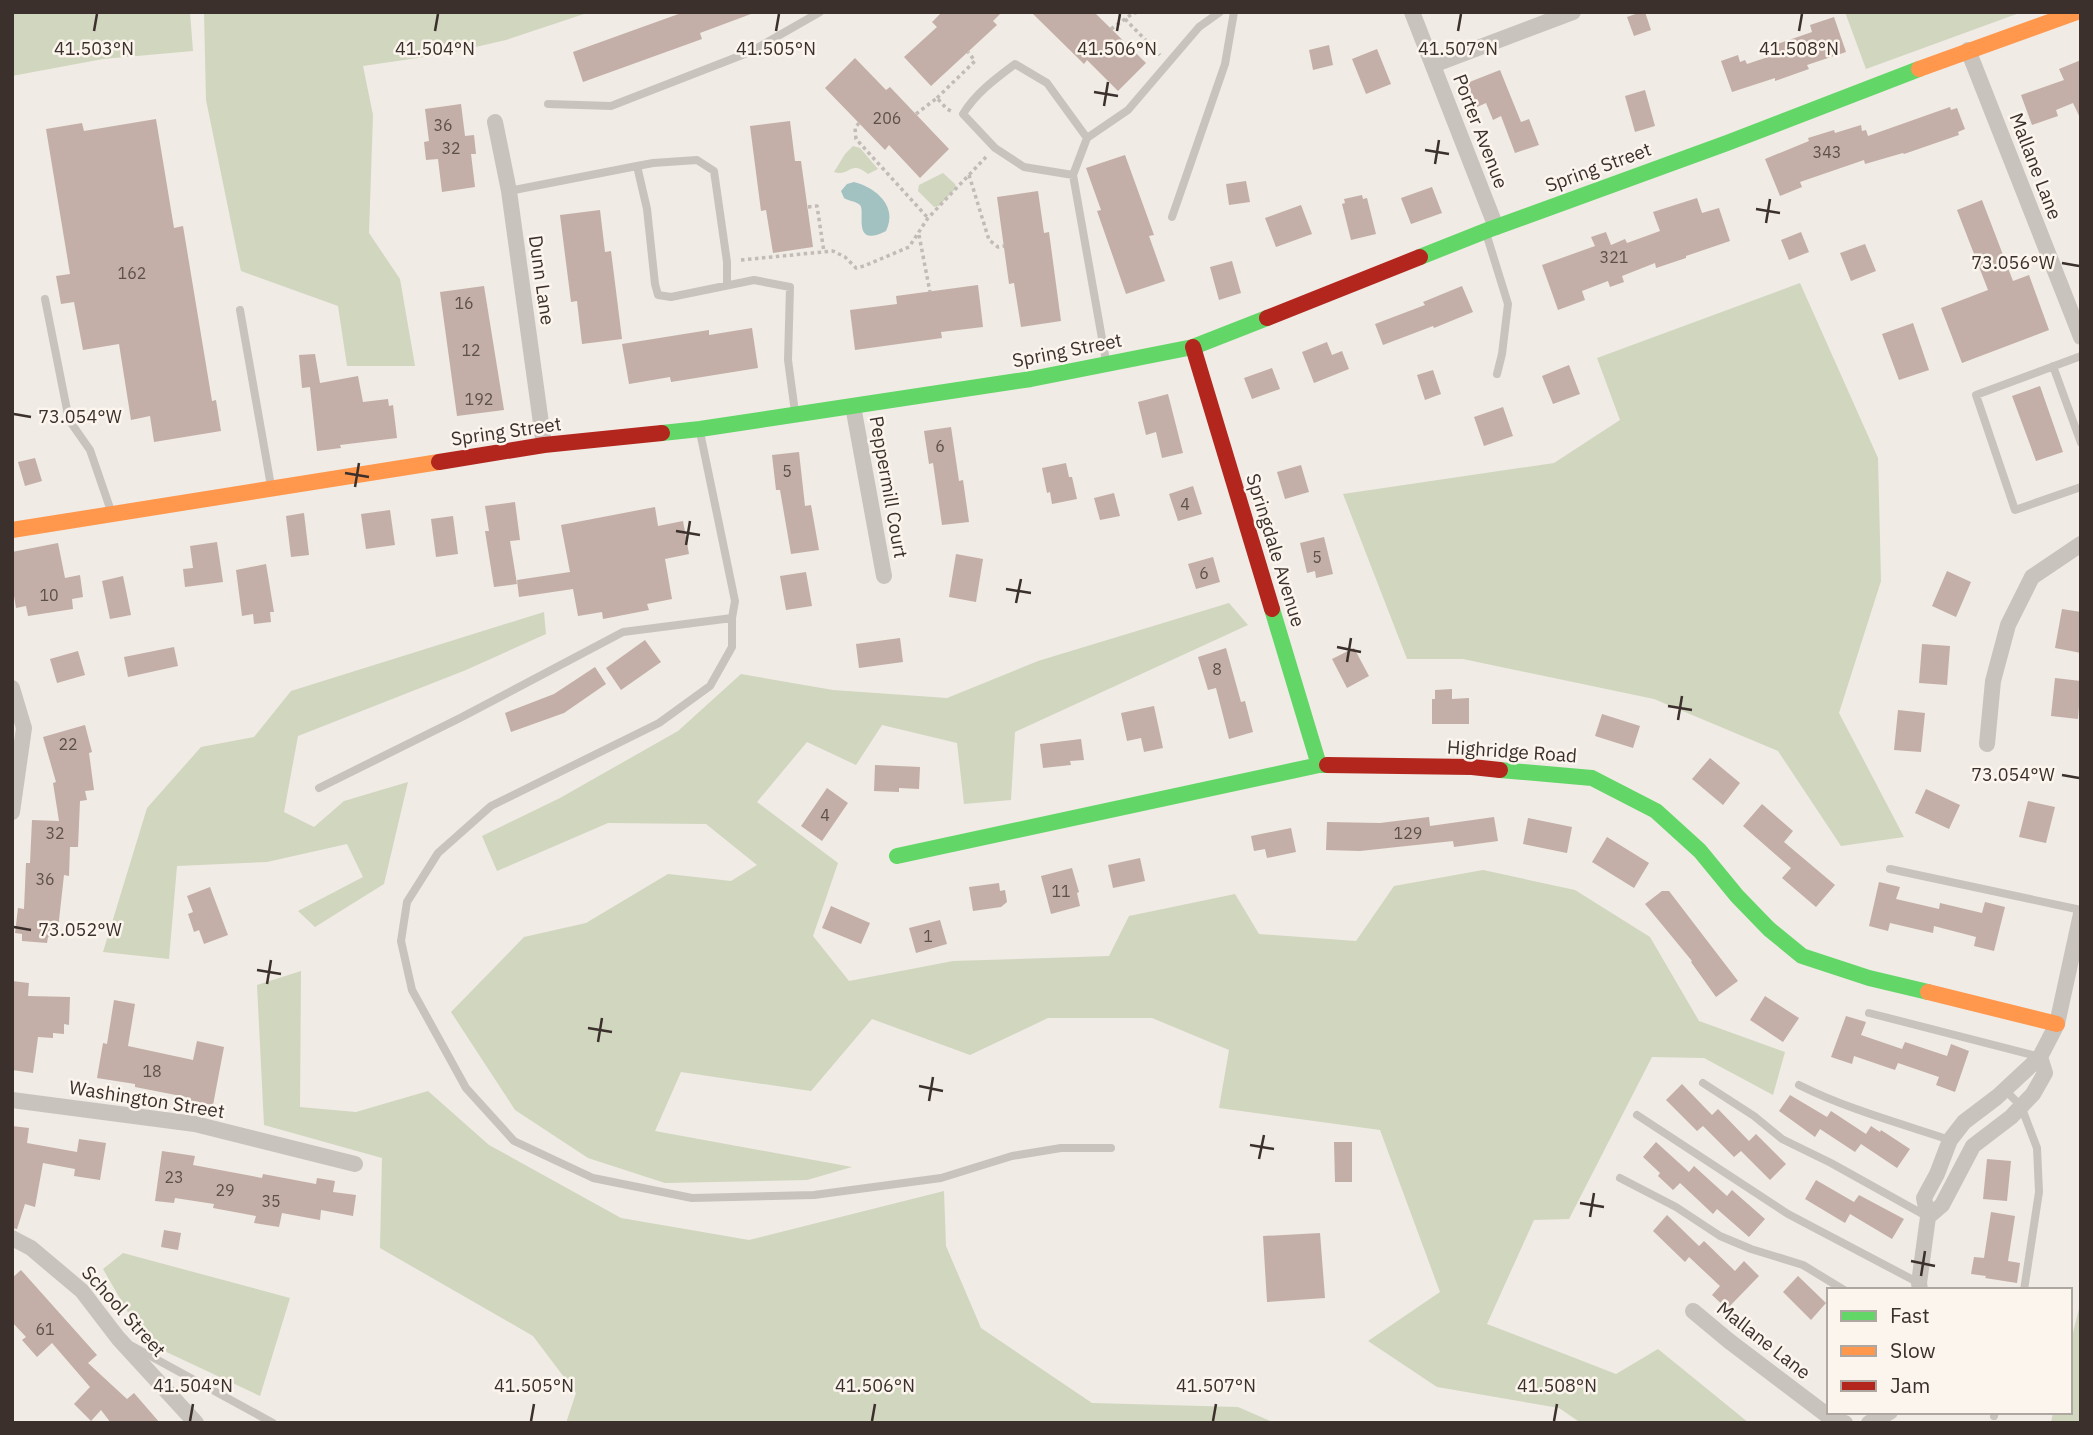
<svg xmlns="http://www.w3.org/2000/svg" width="2093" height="1435" viewBox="0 0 2093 1435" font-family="'IBM Plex Sans',sans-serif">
  <rect width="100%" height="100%" fill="#f0ebe5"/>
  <path fill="#d1d6bf" d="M12,12h178l3,39 -90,8 -91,17z
    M204,12h386l-84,28 -61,14 -82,12 10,49 -4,118 31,46 15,87h-68l-9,-60 -97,-35 -35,-171z
    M1845,12h177l-156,57z
    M853,146l7,2 18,21 -10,5c-18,-15 -18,3 -34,-2l11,-18z
    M943,173l12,11 1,4 -17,18 -5,1 -16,-16 1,-6z
    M1800,283l78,175 3,123 -42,132 65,124 -63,9 -63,-95 -124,-52 -191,-40h-56l-64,-165 211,-31 66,-43 -23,-62z
    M1229,603l19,22 -233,107 -4,68 -47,4 -7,-61 -75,-18 -26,40 -49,-23 -50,60 81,61 -25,73 36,45 104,-20 156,-5 20,-40 106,-22 24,40 97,7 38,-55 89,-16 92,20 75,47 49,84 86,31 -12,43 -69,-37 -52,-1 -83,162 -35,1 -47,104 129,50 42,-25 91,74h-168l-22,-15 -122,-21 -69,-46 72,-49 -60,-162 -161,-22 10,-58 -77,-32h-104l-78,37 -98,-36 -61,72 -130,-19 -26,59 197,36 -45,13 -142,3 -77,-25 -73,-48 -64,-98 73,-75 62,-14 82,-49 63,7 26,-16 -51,-41 -98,-1 -111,48 -15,-35 78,-38 118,-67 63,-57 92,16 114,8 91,-37z
    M544,612l2,22 -80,36 -168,66 -14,76 30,15 30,-26 64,-19 -24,102 -69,43 -17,-16 65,-34 -16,-33 -80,18 -90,4 -8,93 -66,-7 44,-144 54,-61 53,-10 37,-46z
    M301,971l-1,136 56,5 72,-21 61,54 132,73 128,22 195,-49 2,55 35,82 111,75 146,4 37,16h-709l10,-30 -43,-57 -153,-88 2,-90 -118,-33 -7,-140z
    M123,1253l167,45 -30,98 -115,-54 -42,-73z
    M2081,1301v122h-30l2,-11h17v-68z"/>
  <path fill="#a1c2c1" d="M854,182c23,6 44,25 32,49 -35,18 -20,-20 -26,-26 -4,-4 -12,-4 -16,-7l-3,-7 6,-7z"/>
  <path fill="#c3afa7" d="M684,12h67v2l-51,19 2,6 -119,43 -10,-30z
    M942,12h60l-9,9 4,4 -66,61 -27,-29 33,-30 -5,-5z
    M1031,12h63l52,51 -28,28 -31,-31 -3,4z
    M1641,12h4l6,18 -17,6 -7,-19z
    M1834,17l12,35 -39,13 2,4 -34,12v-3l-43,14 -11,-31 17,-6 2,7 5,-2 2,4 33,-11 -3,-9 35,-12 -2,-7z
    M1329,45l4,20 -20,5 -4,-20z
    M1377,49l14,35 -25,10 -14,-35z
    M855,58l31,32 4,-3 59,62 -29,29 -31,-33 -4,5 -60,-62z
    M2081,60v60l-8,-17 -17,7 2,6 -26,9 -11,-30 43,-15 -5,-11z
    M1500,70l21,52 8,-3 10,26 -24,8 -14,-37 -8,4 -7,-17 -9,4 -10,-24z
    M1645,90l10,36 -20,6 -10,-36z
    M461,104l4,32 9,-1 2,19h-5l4,33 -33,5 -4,-33 -12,1 -2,-18 5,-1 -4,-32z
    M1950,107l1,3 6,-2 8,21 -7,3 1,3 -55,19 -1,-1 -38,11 -1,-4 -64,22 2,5 -22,9 -15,-37 44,-18 -1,-3 26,-8 1,3 26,-8 1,6 4,-1 2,6z
    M156,119l18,109 9,-2 29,175 4,-1 5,31 -67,11 -4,-26 -19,4 -12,-76 -36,6 -9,-48 -13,2 -5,-28 14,-2 -24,-145 36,-6 2,8z
    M790,121l5,40h6l12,86 -40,6 -7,-43 -5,1 -11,-85z
    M1125,155l29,80 -5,1 16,45 -39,13 -29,-83 4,-1 -15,-42z
    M1246,181l4,21 -21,3 -3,-21z
    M1432,187l10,26 -31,11 -10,-26z
    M1038,191l6,42 5,-1 12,89 -40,6 -7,-44 -5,1 -12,-87z
    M1362,195l1,4 4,-1 9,36 -25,6 -9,-36 3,-1 -1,-4z
    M1697,198l5,15 17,-5 11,33 -44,15v2l-30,10 -1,-5 -33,13 2,6 -14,5 -2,-6 -26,10 3,9 -27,10 -16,-45 53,-19 -4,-9 15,-5 5,13 14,-6 2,4 33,-12 -7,-19z
    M1982,200l31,81 16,-6 20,55 -87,33 -21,-55 47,-18 -31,-80z
    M1301,205l11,29 -36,13 -11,-29z
    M600,210l5,42 6,-1 11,88 -40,5 -5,-43 -6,1 -11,-87z
    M1801,232l8,20 -20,8 -8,-20z
    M1865,244l11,27 -25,10 -11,-28z
    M1232,261l9,32 -22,7 -9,-33z
    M978,285l5,42 -42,5 1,6 -87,12 -5,-40 47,-6 -1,-8z
    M484,286l20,124 -47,6 -17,-124z
    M1462,286l11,26 -39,16 -1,-2 -50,19 -8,-21 50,-19 -2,-3z
    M1913,323l16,47 -30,10 -17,-46z
    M752,328l6,40 -87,14 -1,-5 -41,7 -7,-40 87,-14v5z
    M1327,342l5,13 10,-4 7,18 -35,14 -12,-31z
    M315,354l5,29 38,-7 5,26 25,-3 1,7 4,-1 4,33 -57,7 1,3 -24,3 -7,-64 -8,1 -3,-33z
    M1569,365l11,29 -27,10 -11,-28z
    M1272,368l8,21 -28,10 -8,-21z
    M1433,370l8,24 -16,6 -8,-25z
    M2040,386l23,66 -27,9 -24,-65z
    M1168,394l15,59 -21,5 -6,-26 -10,3 -8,-33z
    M1503,407l10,29 -29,10 -10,-29z
    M951,427l8,54 4,-1 6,42 -27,3 -9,-62 -4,1 -5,-33z
    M799,452l6,54 6,-1 8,45 -28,4 -11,-64h-4l-4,-35z
    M35,458l7,23 -17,5 -7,-24z
    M1066,463l3,14h3l5,22 -25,5 -2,-12 -3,1 -5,-25z
    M1301,465l8,27 -24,7 -8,-27z
    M1193,486l9,28 -24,7 -9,-27z
    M1114,493l6,23 -20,4 -6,-22z
    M515,502l5,38 -10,1 7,43 -23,3 -9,-56h4l-4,-25z
    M655,507l3,19 25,-5 6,33 -24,5 7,40 -25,5 2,6 -46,9 -1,-7 -24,4 -5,-27 -54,8 -2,-17 53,-8 -9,-47z
    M390,510l5,35 -29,4 -5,-35z
    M304,513l5,42 -18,2 -5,-41z
    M453,516l5,38 -22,3 -5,-38z
    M1324,537l9,37 -17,4 -1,-7 -8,2 -7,-30z
    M217,542l6,40 -38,5 -2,-18 10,-1 -3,-22z
    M58,543l7,35 15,-3 3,22 -11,2 1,10 -45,7 -2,-10 -10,2 -4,-25v-31z
    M956,554l27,5 -7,43 -27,-5z
    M1213,557l7,25 -24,7 -8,-25z
    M266,564l8,48h-4l1,10 -17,2 -1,-10 -11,2 -6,-46z
    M1947,571l24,11 -15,35 -24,-11z
    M806,572l6,34 -26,4 -6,-34z
    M123,576l8,39 -21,4 -8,-38z
    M2062,609l19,3v41l-26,-5z
    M900,638l3,24 -44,6 -3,-24z
    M645,640l16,22 -40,28 -15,-22z
    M1922,644l28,2 -3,39 -28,-2z
    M174,647l4,19 -50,11 -4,-20z
    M1226,648l15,54 4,-1 8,31 -24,7 -13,-51 -8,2 -10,-33z
    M1354,648l15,28 -22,12 -15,-29z
    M78,651l7,24 -28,8 -7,-24z
    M595,667l11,17 -42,29 -53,19 -6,-19 49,-19z
    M2055,678l26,3 -3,38 -27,-3z
    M1452,689v10l17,-1v26h-37v-25h3v-9z
    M1154,706l9,42 -19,4 -3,-14 -14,3 -6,-28z
    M1898,710l27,3 -4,39 -27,-2z
    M1602,714l38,12 -7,22 -38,-12z
    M85,725l7,27 -3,1 5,37 -9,1 2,9 -7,1 -2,46h-8l-1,29 -5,-1 -7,63 -9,-1 -1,6 -25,-2v-7l-7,-1 3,-25 6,1 2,-46h4l2,-43 27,1 -6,-38 3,-1 -13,-45z
    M1081,739l3,21 -14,1 1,4 -28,3 -3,-24z
    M1710,758l30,25 -17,22 -31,-26z
    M875,765l45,2 -1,22 -20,-1v4l-25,-1z
    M827,788l21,15 -26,38 -21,-15z
    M1926,789l34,16 -11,24 -34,-16z
    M2028,801l27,6 -9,36 -27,-6z
    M1762,804l31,27 -9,11 51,43 -19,22 -34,-29 9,-10 -48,-42z
    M1429,817l1,9 64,-9 4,24 -44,6 -1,-6 -93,10 -34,-1 1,-28 53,1z
    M1528,818l44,9 -5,26 -44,-9z
    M1291,828l5,24 -29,6 -2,-9 -11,2 -3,-15z
    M1607,837l42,26 -15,25 -42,-26z
    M1140,858l5,23 -32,7 -5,-23z
    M1072,868l7,24 -2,1 3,13 -29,8 -10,-38z
    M1879,882l21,5 -4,12 43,10 1,-6 42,10 3,-11 20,5 -11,44 -20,-5 2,-9 -42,-11 -1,7 -43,-10 -2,8 -19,-5z
    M999,883l1,8 5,-1 2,12 -6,5 -28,4 -4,-24z
    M210,887l18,48 -24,9 -5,-14 -5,2 -6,-18 5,-2 -6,-16z
    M1662,891h7l69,90 -22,16 -25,-35 1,-1 -47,-57z
    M831,906l39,17 -9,21 -39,-16z
    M940,920l7,24 -31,9 -7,-25z
    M12,981l17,2 -1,13 42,1 -1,28 -5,-1v10l-11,-1v5l-15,-1 -5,36 -21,-3z
    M1765,996l34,22 -16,24 -33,-22z
    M114,1000l21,4 -7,42 65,14 4,-19 27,6 -11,58 -28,-5 1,-3 -51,-10v-3l-38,-6 6,-35 4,1z
    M1846,1016l20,6 -5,13 41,14 3,-7 42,14 4,-12 18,7 -14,41 -19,-7 3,-8 -41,-14 -3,7 -41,-14 -2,8 -21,-7z
    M1682,1084l30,31 6,-6 31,32 7,-7 30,30 -16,16 -29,-29 -7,6 -31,-31 -6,5 -31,-31z
    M1790,1095l37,22 4,-6 35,23 5,-8 9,6 1,-2 29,19 -13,19 -36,-24 -6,8 -35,-23 -5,8 -36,-26z
    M12,1126l17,2 -2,15 50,9 2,-13 27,4 -6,37 -26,-4 1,-7 -32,-6 -8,44 -10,-3 -8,25 -5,-1z
    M1334,1142h18v40h-17z
    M1656,1142l33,30 5,-6 33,30 5,-6 33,29 -16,18 -32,-28 -4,5 -33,-31 -7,7 -15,-14 2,-3 -17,-16z
    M162,1151l33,5 -2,9 69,13 1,-4 53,10 1,-6 18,3 -2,11 23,3 -3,21 -32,-6 -1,10 -38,-7 -3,14 -25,-4 2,-7 -43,-8 1,-4 -39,-6 -1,5 -19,-2z
    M1987,1159l24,2 -4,40 -24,-2z
    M1816,1180l38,22 5,-7 45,24 -12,20 -42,-25 -5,9 -40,-24z
    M1991,1212l24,4 -7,45 12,2 -3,20 -32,-5 1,-2 -15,-2 3,-17 10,1z
    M1667,1215l32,31 5,-5 31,30 9,-10 15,15 -32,33 -15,-14 8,-9 -31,-29 -4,5 -32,-31z
    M164,1230l17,3 -3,17 -17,-3z
    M1320,1233l5,65 -58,4 -4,-66z
    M21,1270l76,85 -9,8 39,36 7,-6 26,30h-49l-10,-13 -10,11 -17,-17 16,-17 -38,-44 -15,14 -15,-17 4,-3 -14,-15v-44z
    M1798,1276l28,27 -15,17 -28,-28z"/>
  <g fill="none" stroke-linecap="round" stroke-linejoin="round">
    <path stroke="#c2bbb6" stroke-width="3.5" stroke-dasharray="3.5 3.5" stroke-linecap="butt" d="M1125,19l35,36
      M1111,29l21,-15 6,-2
      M937,98l38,-37 -7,-9
      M916,114l21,-16 10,11 4,2
      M859,123l-4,5 1,11 72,79
      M969,175l20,65 9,7 6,-1
      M808,207l9,-1 7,46
      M919,235l11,57
      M741,260l92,-9 12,6 11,11 8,-2 45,-19 19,-29 58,-61"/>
    <path stroke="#c9c3be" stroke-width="8" d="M548,104l63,2 139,-54 70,-40
      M637,166l16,-3 44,-3 17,11 13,91v23
      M1073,175l-49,-8 -29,-19 -32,-34c13,-21 32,-35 52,-50l32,19 40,55
      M509,191l128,-25 10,43 8,75 3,11 13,2 83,-17 36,7 -2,73 7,52
      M1172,217l53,-153 9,-52
      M1486,233l22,71 -6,50 -5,20
      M45,299l24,121 21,30 21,61
      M240,310l31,176
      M2081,356l-105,39 39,115 66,-23
      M1106,361l-33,-186 14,-37 41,-28 71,-83 21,-15
      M2053,366l28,77
      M700,432l35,169 -3,17v29l-22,39 -51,37 -168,83 -53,47 -31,49 -6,39 11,49 54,98 48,53 79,37 99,20 122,-3 127,-17 71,-22 49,-8h50
      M319,788l143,-71 161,-85 109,-14
      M1890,869l191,41
      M1869,1013l171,44
      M1703,1083l51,33 28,23 49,24 97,54
      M1799,1085c48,24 100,38 151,55
      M2004,1089l17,17 16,42 2,44 -15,98
      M1637,1115l151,99 131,69
      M1620,1178l56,29 44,29 31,13 52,16 41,25
      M132,1346l141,77
      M1994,1416l1,-4"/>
    <path stroke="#c9c3be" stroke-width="16" d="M1412,12l84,215
      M1968,50l113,287
      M1433,65l140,-53
      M495,122l14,69 35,254
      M853,406l31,170
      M12,688l12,40 -12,84
      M1987,744l6,-63 15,-56 24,-48 49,-33
      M2040,1057l5,16 -12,21 -22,23 -38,29 -31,59 -14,12 -4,-19 13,-24 13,-34 14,-18 33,-25 43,-40 17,-33 24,-110
      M12,1100l183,24 160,40
      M12,1238l19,10 51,43 36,47 78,85
      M1920,1290l-1,-7 9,-66
      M1693,1311l36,30 107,81 9,1
      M1869,1423l21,-11"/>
    <path stroke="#63d668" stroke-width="16" d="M1420,257l68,-27 239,-87 192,-74
      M662,433l38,-4 331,-50 162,-32 74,-29
      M1272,609l47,156
      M1500,770l92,8 64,33 44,40 37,45 32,33 33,27 67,22 59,14
      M897,856l422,-91h8"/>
    <path stroke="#ff974d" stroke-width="16" d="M1919,69l158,-57
      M12,530l427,-68
      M1928,992l129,32"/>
    <path stroke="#b3261e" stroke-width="16" d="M1267,318l153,-61
      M1193,347l79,262
      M439,462l105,-17 118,-12
      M1327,765l145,2 28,3"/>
  </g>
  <path fill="none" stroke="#3b302b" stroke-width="2.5" d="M94,31l3,-17M435,31l3,-17M776,31l3,-17M1117,31l3,-17M1458,31l3,-17M1799,31l3,-17M1094,92l24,4M1104,106l4,-24M1425,150l24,4M1435,164l4,-24M1756,209l24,4M1766,223l4,-24M2062,263l17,3M14,414l17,3M345,473l24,4M355,487l4,-24M676,531l24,4M686,545l4,-24M1006,589l25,4M1016,603l5,-24M1337,647l24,5M1347,662l4,-24M1668,706l24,4M1678,720l4,-24M2062,775l17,3M14,927l17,3M257,970l24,4M267,984l4,-24M588,1028l24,4M598,1042l4,-24M919,1086l24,5M929,1101l4,-24M1250,1145l24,4M1259,1159l5,-24M1580,1203l24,4M1590,1217l4,-24M1911,1261l24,5M1921,1276l4,-25M190,1421l3,-17M531,1421l3,-17M872,1421l3,-17M1213,1421l3,-17M1554,1421l3,-17"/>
  <g text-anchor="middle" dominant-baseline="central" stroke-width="5" stroke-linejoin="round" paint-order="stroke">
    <g font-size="16" fill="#5d504a">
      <text x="887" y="118">206</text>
      <text x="443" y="125">36</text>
      <text x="451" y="148">32</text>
      <text x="1827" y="152">343</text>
      <text x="1614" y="257">321</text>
      <text x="132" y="273">162</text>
      <text x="464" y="303">16</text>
      <text x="471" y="350">12</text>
      <text x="479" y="399">192</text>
      <text x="940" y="446">6</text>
      <text x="787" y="471">5</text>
      <text x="1185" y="504">4</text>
      <text x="1317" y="557">5</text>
      <text x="1204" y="573">6</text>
      <text x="49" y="595">10</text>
      <text x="1217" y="669">8</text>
      <text x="68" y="744">22</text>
      <text x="825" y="815">4</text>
      <text x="55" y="833">32</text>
      <text x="1408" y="833">129</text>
      <text x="45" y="879">36</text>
      <text x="1061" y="891">11</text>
      <text x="928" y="936">1</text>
      <text x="152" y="1071">18</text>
      <text x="174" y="1177">23</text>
      <text x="225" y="1190">29</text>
      <text x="271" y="1201">35</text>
      <text x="45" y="1329">61</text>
    </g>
    <g font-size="19" fill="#3b302b" stroke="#fbf5ee">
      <text transform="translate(1481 131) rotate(69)">Porter Avenue</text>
      <text transform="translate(2036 166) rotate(69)">Mallane Lane</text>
      <text transform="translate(1598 167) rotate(-20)">Spring Street</text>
      <text transform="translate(542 280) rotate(82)">Dunn Lane</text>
      <text transform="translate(1067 350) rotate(-11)">Spring Street</text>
      <text transform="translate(506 431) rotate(-8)">Spring Street</text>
      <text transform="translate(889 487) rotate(80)">Peppermill Court</text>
      <text transform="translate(1276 550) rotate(73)">Springdale Avenue</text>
      <text transform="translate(1512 751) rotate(4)">Highridge Road</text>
      <text transform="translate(147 1099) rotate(9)">Washington Street</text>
      <text transform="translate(124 1311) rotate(48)">School Street</text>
      <text transform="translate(1764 1340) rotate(38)">Mallane Lane</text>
    </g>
  </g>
  <g font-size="18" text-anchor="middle" fill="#3b302b" stroke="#fbf5ee" stroke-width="5" stroke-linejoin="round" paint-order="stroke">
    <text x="94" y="55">41.503°N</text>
    <text x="435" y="55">41.504°N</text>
    <text x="776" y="55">41.505°N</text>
    <text x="1117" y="55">41.506°N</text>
    <text x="1458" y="55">41.507°N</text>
    <text x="1799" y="55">41.508°N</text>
    <text x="2013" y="269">73.056°W</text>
    <text x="80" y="423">73.054°W</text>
    <text x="2013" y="781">73.054°W</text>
    <text x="80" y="936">73.052°W</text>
    <text x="193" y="1392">41.504°N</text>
    <text x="534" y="1392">41.505°N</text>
    <text x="875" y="1392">41.506°N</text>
    <text x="1216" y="1392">41.507°N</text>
    <text x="1557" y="1392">41.508°N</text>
  </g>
  <rect width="2093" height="1435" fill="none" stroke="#3b302b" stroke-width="28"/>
  <rect x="1827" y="1288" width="245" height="126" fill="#fbf5ee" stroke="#aea6a0" stroke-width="2"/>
  <rect x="1841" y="1311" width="35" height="10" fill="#63d668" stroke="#aea6a0" stroke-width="2"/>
  <text x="1890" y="1323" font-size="21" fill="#3b302b">Fast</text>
  <rect x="1841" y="1346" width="35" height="10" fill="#ff974d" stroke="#aea6a0" stroke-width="2"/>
  <text x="1890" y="1358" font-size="21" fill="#3b302b">Slow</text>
  <rect x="1841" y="1381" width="35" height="10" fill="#b3261e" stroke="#aea6a0" stroke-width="2"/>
  <text x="1890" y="1393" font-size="21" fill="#3b302b">Jam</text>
</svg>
